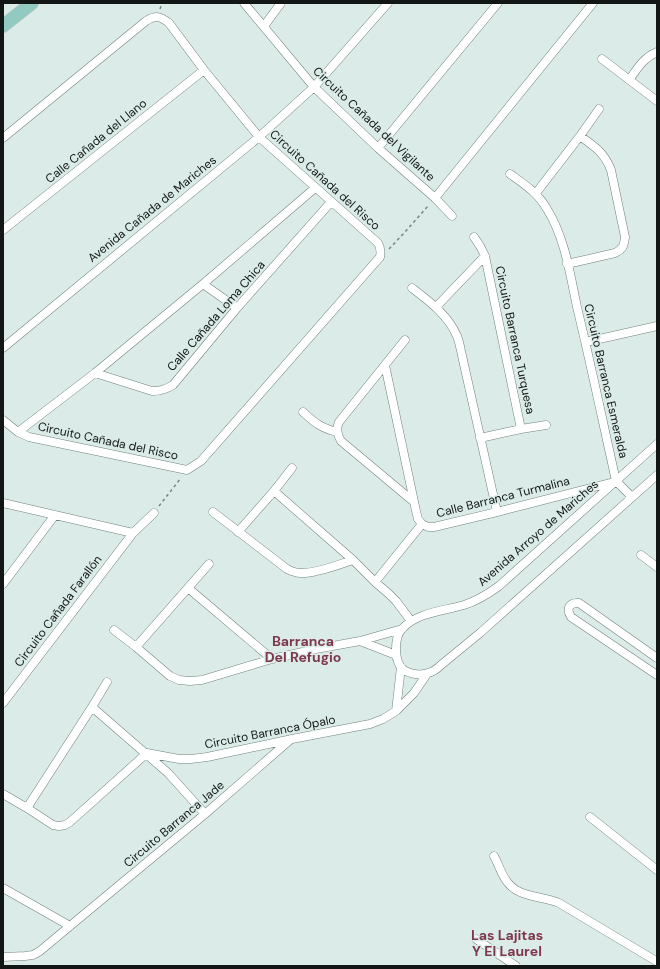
<svg xmlns="http://www.w3.org/2000/svg" width="660" height="969" viewBox="0 0 660 969" font-family="'DM Sans',sans-serif">
  <rect width="100%" height="100%" fill="#dbece8"/>
  <g fill="none" stroke-linecap="round" stroke-linejoin="round">
    <g stroke="#71807d" stroke-width="9">
      <path id="minor" d="M244,3l70,84 64,61 57,50 17,18
        M264,26l17,-23
        M602,59l55,42
        M629,80c9,-12 14,-22 28,-28
        M3,138l143,-117c10,-6 14,-5 23,2l35,47 55,67 119,106c3,5 3,9 2,14l-179,204 -14,9 -158,-33 -11,-5 -15,-12
        M378,148l120,-145
        M510,174c14,10 28,19 37,35 18,29 23,65 30,98 14,58 26,116 39,174l16,16
        M536,193l44,-57 19,-27
        M435,198l158,-195
        M3,230l201,-160
        M474,237l6,9 5,10 36,173
        M567,264l48,-11c8,-4 9,-7 10,-16l-14,-67c-7,-18 -16,-23 -31,-34
        M203,284l34,24
        M412,288c17,13 36,27 45,48 2,5 3,10 4,15l36,161
        M436,307l49,-51
        M405,340l-66,82c-3,7 -2,12 2,19l73,61
        M586,342l71,-16
        M3,348l256,-211 55,-50 74,-84
        M385,365l31,146 2,8 4,5
        M95,373l57,18c8,0 13,-1 21,-6l64,-77 94,-106
        M303,412c12,11 18,16 34,20
        M18,432l77,-59 108,-89 112,-96
        M480,438l41,-9 25,-4
        M657,444l-158,142c-11,8 -22,15 -35,19 -20,6 -47,7 -62,24 -5,5 -6,13 -6,20 0,5 1,12 4,17 5,8 20,10 28,7 5,-1 9,-4 13,-8l39,-32 177,-158
        M274,491l79,69 22,22 14,12 7,7 15,20
        M3,503l130,30
        M213,512l74,57c4,2 9,4 14,4 14,1 39,-9 52,-13
        M422,524l6,3h6l63,-15 117,-30
        M238,532l36,-41 18,-23
        M641,555l16,12
        M375,582l47,-58
        M3,584l52,-69
        M188,588l84,71
        M114,630l22,17 34,29 9,4 11,1 12,-1 70,-21 44,-10 44,-8 42,-12
        M360,641l36,14
        M136,647l73,-83
        M657,658l-78,-55c-10,-1 -13,6 -8,14l86,58
        M3,703l130,-170 21,-20
        M92,707l76,66 37,41
        M396,711l5,-44
        M3,794l24,14 26,17 6,1 6,-1 5,-3 77,-69 32,6h12l16,-2 85,-18 78,-15 13,-5 13,-8 18,-18 13,-19
        M27,808l65,-101 15,-25
        M590,817l67,53
        M494,856c5,9 8,21 15,28 12,14 34,12 50,19l97,58
        M3,888l67,38
        M476,939l40,27
        M3,957l22,-1 8,-1 7,-4 30,-25 135,-112 85,-74"/>
    </g>
    <g stroke="#c6c7c7" stroke-width="14">
      <path id="primary" d="M3,26l29,-23"/>
    </g>
    <path stroke="#798481" stroke-width="1.5" stroke-dasharray="3 3" stroke-linecap="butt" d="M160,9l2,-6
      M389,249l15,-16 25,-28
      M159,506l22,-28"/>
    <use href="#minor" stroke="#fff" stroke-width="8"/>
    <use href="#primary" stroke="#92cac2" stroke-width="13"/>
  </g>
  <g text-anchor="middle" dominant-baseline="central" stroke-width="3" stroke-linejoin="round" paint-order="stroke">
    <g font-size="12" fill="#121716" stroke="#dbece8">
      <text transform="translate(374 124) rotate(43)">Circuito Cañada del Vigilante</text>
      <text transform="translate(96 141) rotate(-39)">Calle Cañada del Llano</text>
      <text transform="translate(325 180) rotate(42)">Circuito Cañada del Risco</text>
      <text transform="translate(152 209) rotate(-39)">Avenida Cañada de Mariches</text>
      <text transform="translate(216 316) rotate(-49)">Calle Cañada Loma Chica</text>
      <text transform="translate(515 340) rotate(78)">Circuito Barranca Turquesa</text>
      <text transform="translate(606 381) rotate(77)">Circuito Barranca Esmeralda</text>
      <text transform="translate(108 441) rotate(12)">Circuito Cañada del Risco</text>
      <text transform="translate(503 497) rotate(-14)">Calle Barranca Turmalina</text>
      <text transform="translate(538 533) rotate(-41)">Avenida Arroyo de Mariches</text>
      <text transform="translate(58 611) rotate(-53)">Circuito Cañada Farallón</text>
      <text transform="translate(270 732) rotate(-11)">Circuito Barranca Ópalo</text>
      <text transform="translate(174 824) rotate(-40)">Circuito Barranca Jade</text>
    </g>
    <g font-size="14" font-weight="bold" fill="#7e384d" stroke="#dbece8">
      <text x="303" y="641">Barranca<tspan x="303" dy="16">Del Refugio</tspan></text>
      <text x="507" y="935">Las Lajitas<tspan x="507" dy="16">Y El Laurel</tspan></text>
    </g>
  </g>
  <rect width="660" height="969" fill="none" stroke="#121716" stroke-width="8"/>
</svg>
